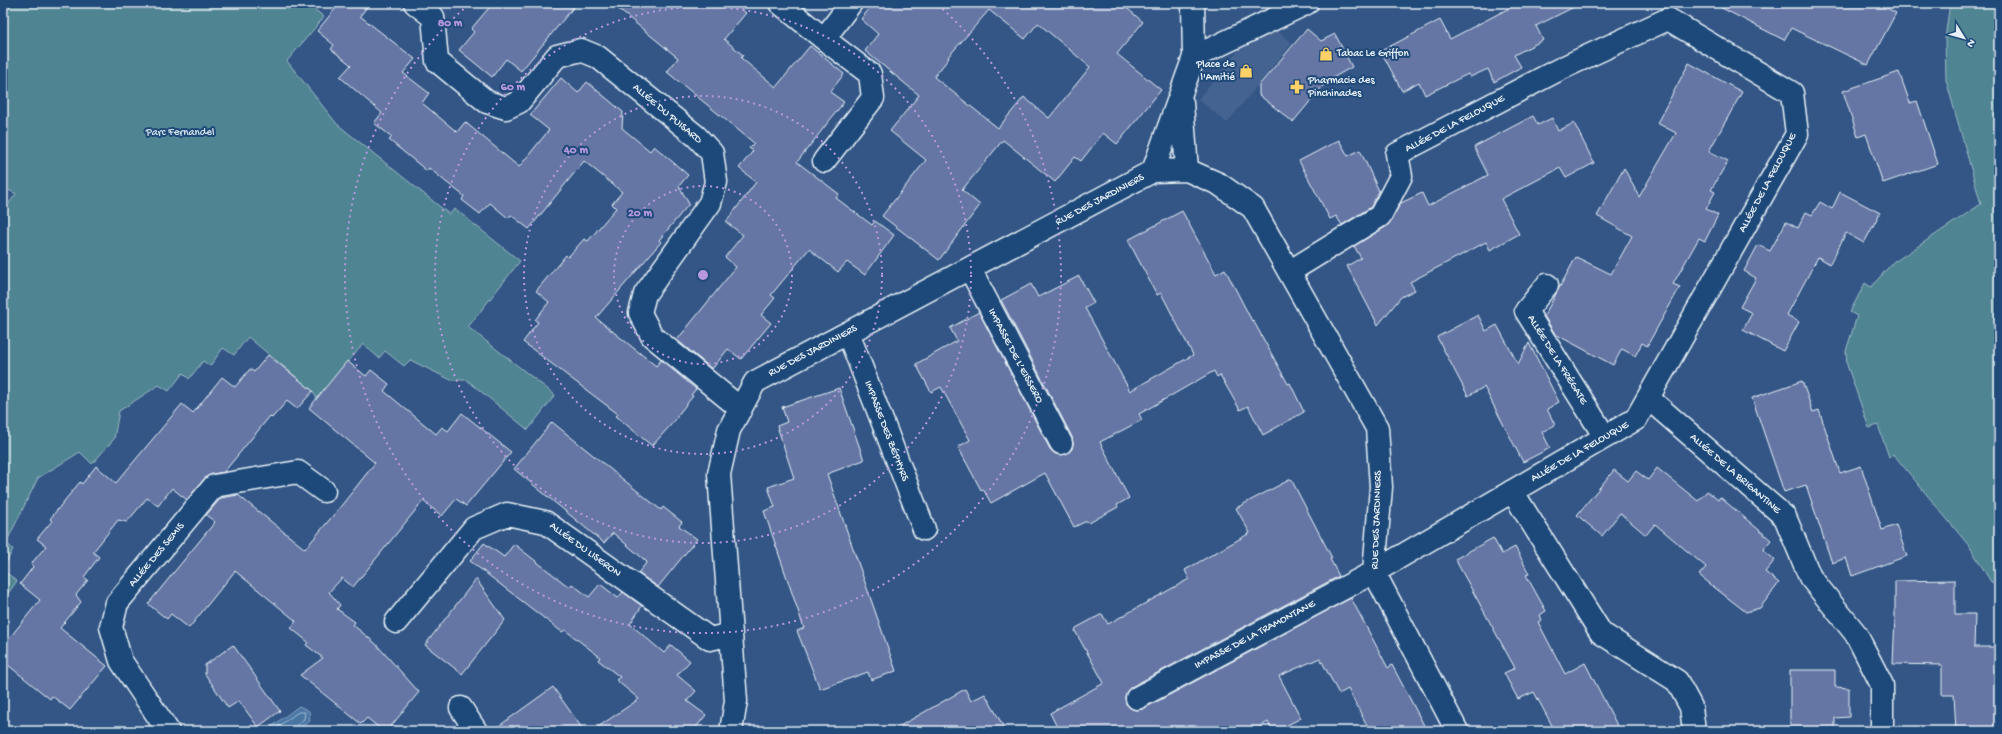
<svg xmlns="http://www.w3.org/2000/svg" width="2002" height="734" viewBox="0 0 2002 734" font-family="'Gochi Hand',sans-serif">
  <rect width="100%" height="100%" fill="#335686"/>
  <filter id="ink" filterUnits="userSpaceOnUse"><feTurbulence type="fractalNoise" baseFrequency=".025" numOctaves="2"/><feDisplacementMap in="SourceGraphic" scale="8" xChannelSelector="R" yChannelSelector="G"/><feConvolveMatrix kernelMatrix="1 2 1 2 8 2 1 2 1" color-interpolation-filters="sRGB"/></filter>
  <g filter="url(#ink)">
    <path fill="#456391" d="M1264,20l28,23 -65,80 -29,-24z"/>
    <path fill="#508492" stroke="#9cbac5" d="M3,3h304l17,14 -37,44 50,63 112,90 6,-5 65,52 -52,66 87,68 -27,35 -61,-50h-16l-41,-20 -6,6 -19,-15 -6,7 -16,-14 -46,55 -4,-8 -65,-54 -14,18 -11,-7 -13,18 -7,-5 -14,18 -6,-6 -14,18 -10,-6 -40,26 -5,28 -22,25 -12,-12 -42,26 -32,65 7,6 -10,20v-358l13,-17 -13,-7z
      M1950,3h49v580l-8,-1 -21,-35 -76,-92 -5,2 -11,-32 -9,3 -22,-63 -1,-14 11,-35 -7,-4 15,-29 6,4 24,-27 1,1 85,-57 -35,-124 -1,-42z
      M3,570l14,11 -14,19z"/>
    <path fill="#4875a3" stroke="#88a7c5" d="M299,706l10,5 1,10 -15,10h-24v-4z"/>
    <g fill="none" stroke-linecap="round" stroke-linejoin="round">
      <path stroke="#a8bfd6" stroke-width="1" d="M276,731v-3l22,-16h7l-1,7 -9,8 -2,4"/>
    </g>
    <path fill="#6576a4" stroke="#e8f1f8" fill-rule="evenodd" d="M340,3h30l-10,13 55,43 -12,14 26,20 -7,10 35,29 8,-10 54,45 30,-37 -19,-15 31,-37 17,15 9,-11 36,30 -1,16 28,23 4,-5 34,29 -9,11 10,18 -30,36 2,2 -65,76 60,48 5,-6 35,29 -5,6 2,1 -16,20v2l-25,28 -36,-30 2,-2 -95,-72 15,-20 -3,-2 14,-18 -13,-11 30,-36 2,2 16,-18 4,2 28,-33 -4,-4 10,-12 -38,-31 -55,68 -18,-14 -3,3 -18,-15 -10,11 -18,-14 2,-4 -18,-14 -17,-14 -2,3 -38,-31 3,-3 -18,-14 8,-10 -42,-36 11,-12 -20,-16 3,-4 -17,-14z
      M493,3h84l-56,68 -15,-12 -14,18 -33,-27 15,-18 -3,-3z
      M611,3h123l12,10 -22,26 19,16 -2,3 35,29 34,-41 34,28 -14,18 14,10 -47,60 42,32 -3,4 36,27 3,-4 19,14 -29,40 -18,-13 -9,10 -29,-23 -38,46 4,3 -14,17 10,8 -30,36 -13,-10 -16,20 -35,-29 59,-73 -11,-10 18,-22 -17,-13 30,-40 -17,-14 14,-17 -4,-3 5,-5 -87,-71 11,-14z
      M874,3h247l22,19 -26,32 44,36 -44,54 -14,-11 -22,28 -6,-4 -20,25 -52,-42 -41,50 18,15 -41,55 -57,-44 44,-56 -36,-29 29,-36 -54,-44 13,-17 -17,-15zM989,10l36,29 13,-16 52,44 -41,51 -25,-21 -26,31 -64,-51 15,-19 -1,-1z
      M1519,3h63l-46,23 7,14 -29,15 7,12 -27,15 -6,-13 -18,8 -2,-3 -43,21 -6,-13 -17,9 -21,-40 59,-31 10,19z
      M1712,3h165l19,10 -28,52 -77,-37 -7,12z
      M1307,29l14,12 14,-7 17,33 -25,14 -34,41 -34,-27v-10z
      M1689,63l53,29 -33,59 19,10 -17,29 4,2 -9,17 12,6 -13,26 -6,-3 -26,46 7,3 -33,59 -5,-3 -7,13 -13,-7 -9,16 -58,-31 -11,-18 32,-59 35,17 21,-38 -35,-20 27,-48 15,29 37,-64 -19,-10z
      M1899,72l11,31 7,-2 21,63 -55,19 -17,-49 -8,3 -15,-46z
      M1533,116l5,9 14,-7 6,13 16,-8 20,40 -28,15 -6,-10 -59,31 18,35 -29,16 -4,-8 -76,40 5,8 -14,7 -23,28 -31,-59 14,-8 -7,-12 33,-20 14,-23 21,-10 6,13 60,-31 -14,-28z
      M1339,140l9,16 12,-6 19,41 -8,16 -29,18 -6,-9 -6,3 -31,-58z
      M1840,192l40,21 -16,30 -18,-10 -16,31 -12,-7 -31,58 12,7 -16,29 -40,-21 9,-17 -12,-6 16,-29 -12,-7 14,-26 12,6 16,-29 12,6 8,-16 6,3 8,-13 12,7z
      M1182,211l34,63 9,-5 27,52 1,-1 35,64 2,-1 14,29 -41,23 -15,-29 -8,4 -20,-35 -3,2 -3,-6 -75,43 3,6 -42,22 29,56 -12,7 1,2 -29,16 -2,-2 -13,6 -29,-54 -54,30 -8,-14 -2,1 -23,-43 12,-7 -29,-53 -10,5 -15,-28 41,-23 -7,-13 29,-16 71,137 4,4 6,2 7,-1 5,-5 1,-5 -1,-7 -71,-137 30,-16 7,13 41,-21 15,27 -9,5 45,83 63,-36 -32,-62 -4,2 -29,-55z
      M1478,315l8,16 11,-6 21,39 11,-21 30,59 -12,7 8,16 -13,7 8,16 -27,14 -39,-75 -16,9 -31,-59z
      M268,355l45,36 -16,18 -10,-8 -15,17 -2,-2 -46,56 -12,2 -7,4 -18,22 -15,-12 -14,18 -11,-8 -20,24 -9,-2 -25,32 6,5 -15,20 4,3 -12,15 5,7 -21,26 47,38 -37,44 -18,-14 -2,3 -47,-38v-15l37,-46 -20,-16 13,-17 -2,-3 15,-18 -9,-7 15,-18 -2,-2 15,-19 15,-18 2,2 14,-18 20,17 66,-79 11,9 29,-36 13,10 15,-18 4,3z
      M347,361l19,15 5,-6 18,14 -5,7 52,43 6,-7 6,4 14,-18 49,39 -45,54 -10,-7 -14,17 -19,-15 -70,86 -11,-9 -13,14 11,13 -3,4 18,13 -2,3 22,18 44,49 -32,39h-4l-16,-13 -6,6 -61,-49 23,-17 -17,-13 2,-3 -17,-14 5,-7 -61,-50 -46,57 -18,-14 -4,5 -19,-15 67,-82 -9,-7 15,-17 17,-3 67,54 36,-43 34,-43 -66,-55z
      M1802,381l11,31 6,-2 21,63 21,-7 21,64 14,-5 11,31 -55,20 -6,-18 -14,5 -26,-78 -22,7 -32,-94z
      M839,388l25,72 -37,14 69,197 -25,9 -3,-8 -48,17 -23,-58 7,-3 -40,-117 11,-4 -7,-20 26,-9 -17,-52 10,-4 -5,-15z
      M552,422l109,88 2,-3 19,15 -3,4 18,13 -39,48 -20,-14 9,-11 -34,-29 -9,10 -90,-74z
      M1657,468l41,33 9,-10 11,9 2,-3 51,43 -8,10 12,10 -10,12 14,11 -19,25 -14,4 -27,-21 -20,-16 7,-8 -51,-43 -9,11 -26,-22 -18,23 -25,-21 37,-45 14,11 8,-10 12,9z
      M1291,479l41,79 -2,1 9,17 -208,111 -4,4 -2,6 1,7 4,4 6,2 7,-1 208,-111 37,70 4,-3 35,66h-57l-22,-42 -9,5 -19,-36 -41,18 22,42 -25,13h-4l-4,-9 -16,9h-193l-9,-18 54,-30 -29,-52 1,-3 26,-14 6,10 81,-45 -4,-9 65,-37 -14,-25z
      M1493,538l9,16 13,-7 7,13 7,14 -3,1 20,36 -6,4 2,5 -4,2 27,52 20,-11 35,68h-65l-21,-39 -16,7 -14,-26 11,-5 -60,-109z
      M484,543l20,14 10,-13 55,43 3,-3 17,13 11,-13 18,14 5,-6 19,14 -12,18 34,29 7,-8 19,16 -13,14 19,16 -9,10 19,14 -13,16h-101l47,-32 -23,-19 4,-3 -22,-17 2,-3 -35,-27 -3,2 -92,-71z
      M476,579l29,41 -43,54 -37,-29z
      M1955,580v34h20l-1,33h25v84h-43l-2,-36h-12v-30l-49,-1 2,-49v-34z
      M233,645l47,66 -22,16 -19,-26 -11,7 -23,-34v-9z
      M1790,670h45v17l14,1v29l-14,1v13h-45z
      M553,687l31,44h-92z
      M965,689l6,12 14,-7 21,37h-115z"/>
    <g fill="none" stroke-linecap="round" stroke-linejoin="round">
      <g stroke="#e8f1f8" stroke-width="25">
        <path id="minor" d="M415,3l18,14 4,44 50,41 19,6 13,-6 38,-46 24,-6 17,7 98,79 16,17 4,29 -6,21 -65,91 -5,19 12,23 89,73
          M780,3l44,36
          M1194,57l113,-54
          M1182,103l5,67
          M824,161l49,-63 -3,-24 -46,-35 27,-36
          M1153,171l41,-114 -1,-54
          M970,269l91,174
          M1547,285l-21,26 79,126
          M848,333l76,196
          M1648,398l137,119 25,60 46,57 26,51v46
          M1512,491l89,142 76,48 14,26 3,24
          M396,622l78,-94 33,-14 38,8 165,117 21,-5
          M1137,698l237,-126 262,-153 161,-285 -5,-41 -124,-74 -108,50 -163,85 4,22 -21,40 -91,56
          M461,708l15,23
          M168,731l-47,-70 -10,-34 6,-24 97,-117 84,-14 26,19
          M731,731l5,-30 -17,-227 10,-44 26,-48 398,-211 34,-1 32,14 34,24 124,220 4,59 -7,85 83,159"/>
      </g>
      <use href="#minor" stroke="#1f4a7a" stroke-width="22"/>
    </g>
  </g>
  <g fill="none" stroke="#b798de" stroke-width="2" stroke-dasharray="2 4">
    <circle cx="703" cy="275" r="89"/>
    <circle cx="703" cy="275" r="179"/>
    <circle cx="703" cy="275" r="268"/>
    <path d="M938 5A358 358 0 1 1 468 5"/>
  </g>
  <defs>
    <g id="shop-bare" transform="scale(1.08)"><path d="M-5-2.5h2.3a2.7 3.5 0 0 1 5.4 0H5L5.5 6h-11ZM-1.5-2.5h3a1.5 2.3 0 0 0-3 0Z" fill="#ffd166" stroke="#1f4a7a" stroke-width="2.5" paint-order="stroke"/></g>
    <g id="pharmacy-bare" transform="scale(1.08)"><path d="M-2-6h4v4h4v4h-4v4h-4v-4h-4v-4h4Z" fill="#ffd166" stroke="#1f4a7a" stroke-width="2.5" paint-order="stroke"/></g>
  </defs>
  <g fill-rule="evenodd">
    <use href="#shop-bare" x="1326" y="54"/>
    <use href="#shop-bare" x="1246" y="71"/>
    <use href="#pharmacy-bare" x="1297" y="87"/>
  </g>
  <g text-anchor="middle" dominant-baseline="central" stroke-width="4" stroke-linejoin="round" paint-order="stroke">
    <g font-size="11" fill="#e8f1f8" stroke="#1f4a7a" text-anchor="start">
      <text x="1337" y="54">Tabac Le Griffon</text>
      <text x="1235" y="65" text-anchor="end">Place de<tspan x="1235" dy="13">l'Amitié</tspan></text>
      <text x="1308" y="81">Pharmacie des<tspan x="1308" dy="13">Pinchinades</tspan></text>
    </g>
    <g font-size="11" fill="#e8f1f8" stroke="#1f4a7a">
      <text transform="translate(667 114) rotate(40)">ALLÉE DU PUISARD</text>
      <text transform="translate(1455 124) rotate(-28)">ALLÉE DE LA FELOUQUE</text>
      <text transform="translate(1768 183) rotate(-62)">ALLÉE DE LA FELOUQUE</text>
      <text transform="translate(1100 200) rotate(-28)">RUE DES JARDINIERS</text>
      <text transform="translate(813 351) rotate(-28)">RUE DES JARDINIERS</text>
      <text transform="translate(1015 356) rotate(62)">IMPASSE DE L’EISSERO</text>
      <text transform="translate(1557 360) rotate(58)">ALLÉE DE LA FRÉGATE</text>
      <text transform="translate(886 431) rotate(69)">IMPASSE DES ZÉPHYRS</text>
      <text transform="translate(1580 452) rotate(-30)">ALLÉE DE LA FELOUQUE</text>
      <text transform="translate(1735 474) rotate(41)">ALLÉE DE LA BRIGANTINE</text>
      <text transform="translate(1377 520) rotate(-88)">RUE DES JARDINIERS</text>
      <text transform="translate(585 550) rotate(36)">ALLÉE DU LISERON</text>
      <text transform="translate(157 555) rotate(-50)">ALLÉE DES SEMIS</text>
      <text transform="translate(1255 635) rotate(-28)">IMPASSE DE LA TRAMONTANE</text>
    </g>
    <g font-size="11" fill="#d1e1e9" stroke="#1f4a7a">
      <text x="180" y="133">Parc Fernandel</text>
    </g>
  </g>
  <circle cx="703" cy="275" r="6" fill="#b798de" stroke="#1f4a7a" stroke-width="2"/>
  <g font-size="12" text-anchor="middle" font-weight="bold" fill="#b798de" stroke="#1f4a7a" stroke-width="4" stroke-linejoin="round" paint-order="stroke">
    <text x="450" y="26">80 m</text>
    <text x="513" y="90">60 m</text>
    <text x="576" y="153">40 m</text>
    <text x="640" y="216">20 m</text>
  </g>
  <rect width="2002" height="734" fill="none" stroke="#1f4a7a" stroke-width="16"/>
  <rect x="8" y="8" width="1986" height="718" fill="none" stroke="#e8f1f8" stroke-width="1.5" filter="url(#ink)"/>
  <g transform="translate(1964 38) rotate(127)" stroke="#1f4a7a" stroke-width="3" paint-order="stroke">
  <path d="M0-3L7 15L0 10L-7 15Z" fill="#e8f1f8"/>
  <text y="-6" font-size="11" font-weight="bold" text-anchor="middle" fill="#e8f1f8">N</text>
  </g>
</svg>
